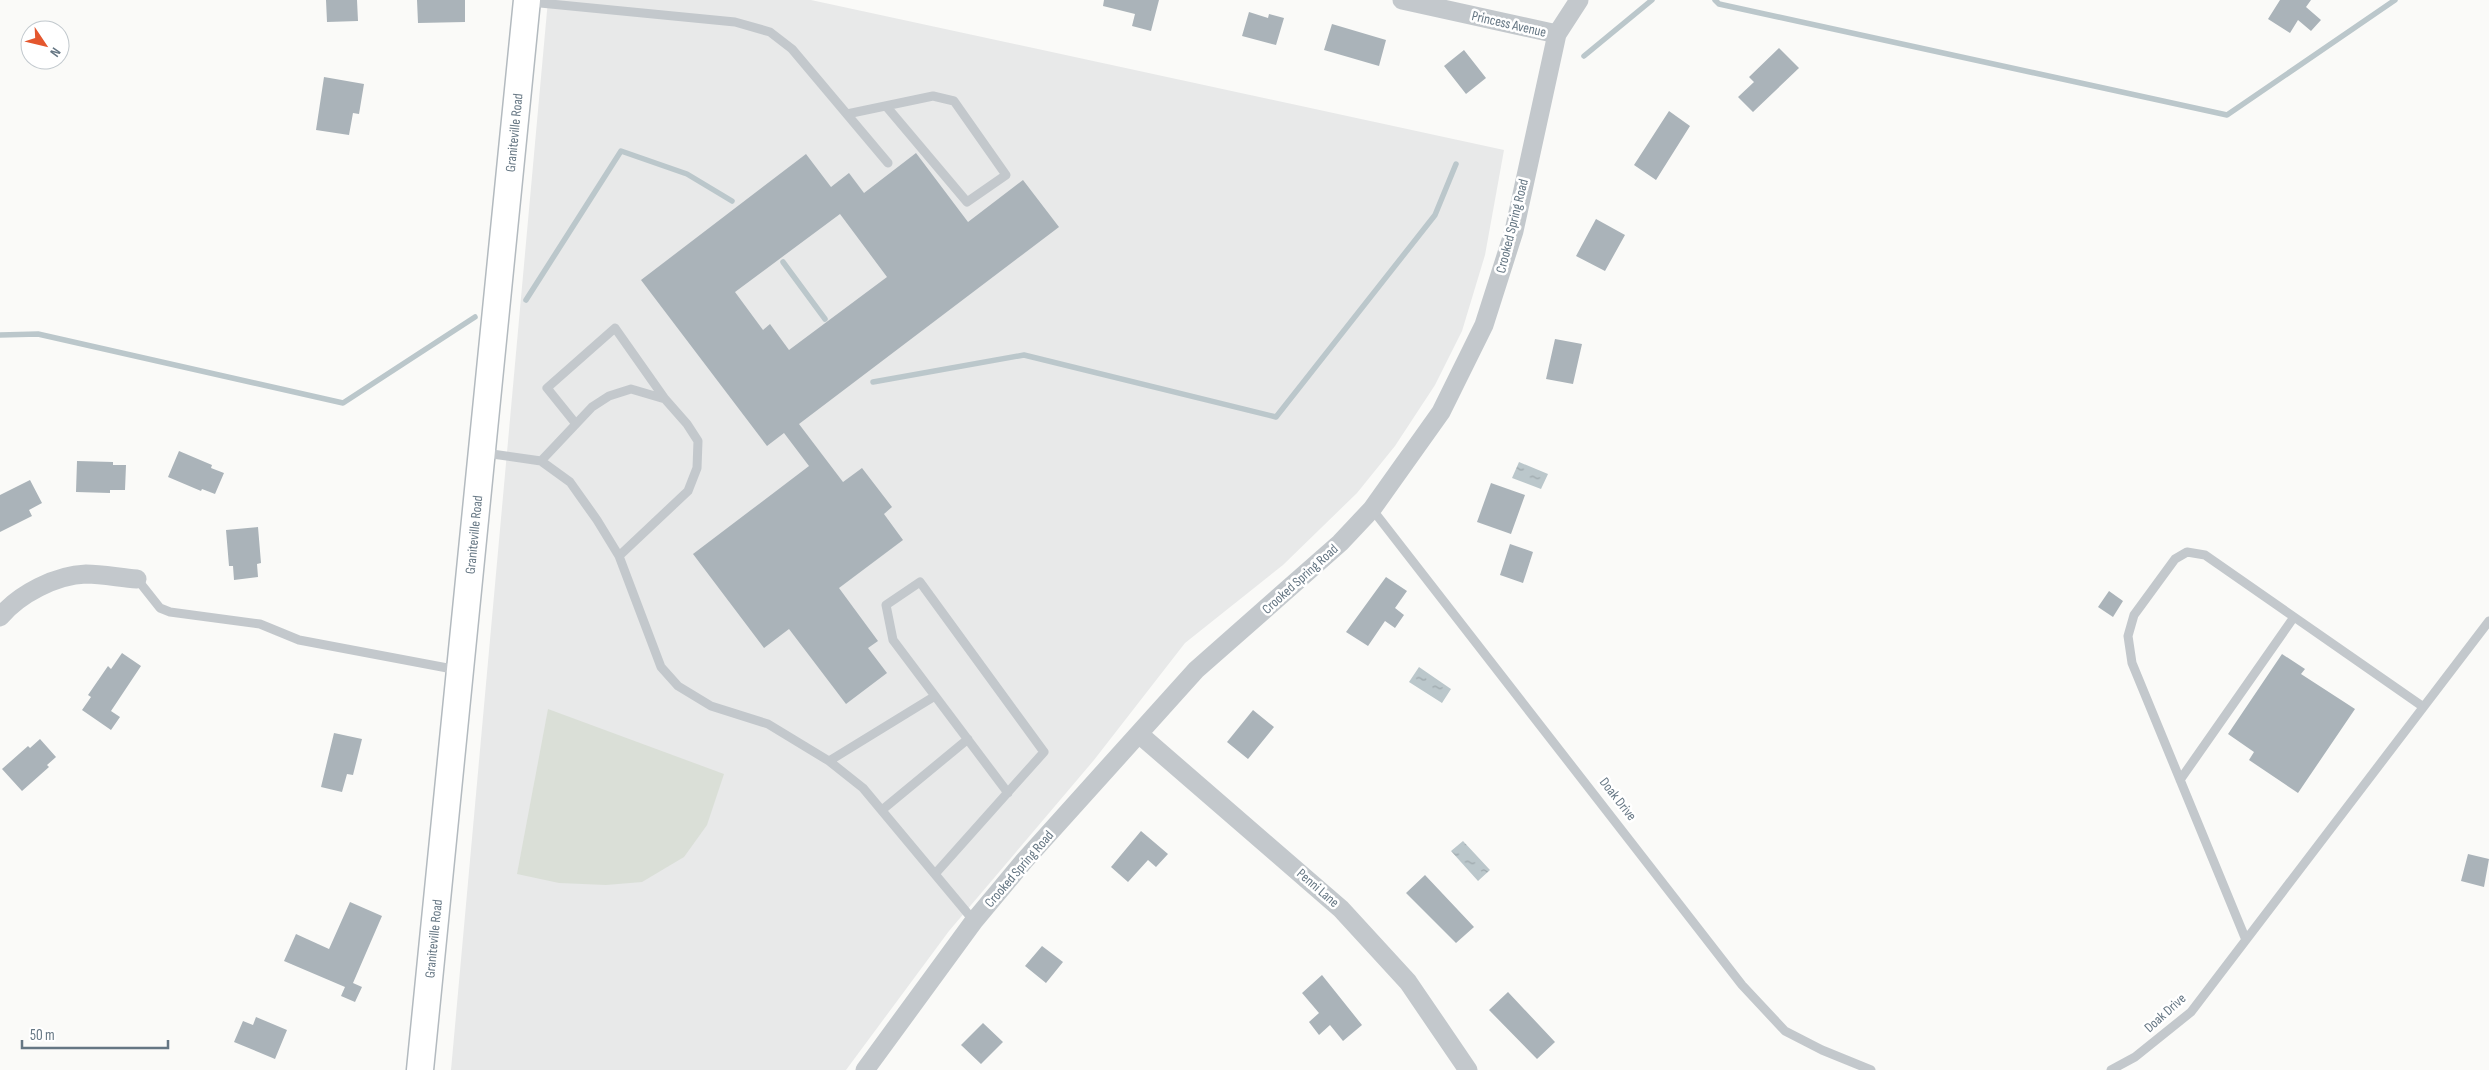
<svg xmlns="http://www.w3.org/2000/svg" width="2489" height="1070" viewBox="0 0 2489 1070" font-family="'Sofia Sans Condensed',sans-serif">
  <defs>
    <pattern id="water-ripples" width="26" height="14" patternUnits="userSpaceOnUse" patternTransform="scale(1.25)"><rect width="26" height="14" fill="#bbc7cb"/><path d="M2 4q2-2 4 0t4 0M15 11q2-2 4 0t4 0" fill="none" stroke="#9ca6aa"/></pattern>
  </defs>
  <rect width="100%" height="100%" fill="#fafaf8"/>
  <path fill="#e8e9e9" d="M548,0h263l693,150 -19,105 -23,76 -27,54 -40,61 -38,47 -74,72 -98,78 -91,117 -145,171 -103,139h-395z"/>
  <path fill="#dadfd7" d="M548,709l176,65 -17,51 -23,32 -42,25 -36,3 -47,-2 -42,-9z"/>
  <path fill="url(#water-ripples)" d="M1519,462l29,12 -7,15 -29,-11z
    M1419,667l32,22 -9,14 -33,-21z
    M1463,841l27,29 -12,11 -27,-30z"/>
  <g fill="none" stroke-linecap="round" stroke-linejoin="round">
    <path stroke="#bbc7cb" stroke-width="5.5" d="M1715,0l4,4 508,111 168,-115
      M1584,56l68,-56
      M783,262l42,57
      M526,300l95,-149 66,23 45,27
      M0,335l38,-1 305,69 132,-86
      M873,382l151,-27 252,62 159,-202 21,-51"/>
  </g>
  <path fill="#aab3b9" fill-rule="evenodd" d="M326,0h31l1,21 -31,1z
    M417,0h48v22l-47,1z
    M1104,0h55l-8,31 -19,-5 3,-12 -32,-8z
    M2280,0h31l-5,7 15,13 -10,11 -13,-11 -8,13 -22,-14z
    M1249,12l19,6 1,-4 15,4 -8,27 -34,-9z
    M1332,24l54,16 -7,26 -55,-16z
    M1779,48l20,20 -46,44 -15,-15 16,-15 -5,-5z
    M1464,50l22,28 -20,16 -22,-28z
    M324,77l40,7 -5,30 -6,-1 -4,22 -33,-5z
    M1669,111l21,15 -34,54 -22,-15z
    M916,153l52,69 55,-42 36,47 -260,197 44,58 19,-14 30,39 -8,7 19,26 -64,48 39,53 -10,7 19,25 -41,31 -57,-75 -25,19 -71,-94 116,-88 -25,-33 -17,13 -126,-166 165,-126 25,33 18,-14 15,20zM840,214l47,63 -98,73 -19,-26 -7,6 -28,-38z
    M1596,219l29,16 -20,36 -29,-15z
    M1555,339l27,5 -9,40 -27,-5z
    M179,451l33,14 -1,3 13,5 -9,21 -13,-5 -1,2 -33,-14z
    M77,461l36,1v3h13l-1,25h-15v3l-34,-1z
    M30,480l12,23 -13,7 3,6 -32,16v-37z
    M1491,483l34,12 -14,39 -34,-12z
    M258,527l3,36 -4,1 1,13 -24,3 -1,-14h-4l-3,-36z
    M1510,544l23,8 -10,31 -23,-8z
    M1386,577l21,14 -12,17 9,7 -9,13 -10,-7 -17,25 -22,-14z
    M2109,591l14,10 -10,16 -15,-10z
    M122,653l19,13 -30,45 9,6 -9,13 -29,-20 9,-13 -3,-2 20,-29 3,3z
    M2282,654l23,15 -4,5 54,35 -57,84 -49,-33 5,-8 -26,-18z
    M1253,710l21,17 -26,32 -21,-17z
    M334,733l28,6 -9,36 -6,-1 -5,18 -21,-5z
    M40,739l16,18 -9,8 2,2 -27,24 -20,-22 26,-23 2,2z
    M1141,831l27,23 -12,13 -8,-7 -20,22 -17,-15z
    M2468,854l21,5 -5,28 -23,-6z
    M1425,875l49,52 -18,16 -50,-50z
    M350,902l32,14 -29,67 9,4 -7,15 -14,-6 4,-9 -61,-26 12,-27 33,15z
    M1042,946l21,16 -17,21 -21,-17z
    M1322,975l40,50 -19,16 -13,-16 -11,10 -10,-13 10,-9 -17,-20z
    M1508,992l47,50 -18,17 -48,-49z
    M256,1017l31,13 -12,29 -41,-17 9,-21 10,4z
    M983,1023l20,19 -22,22 -20,-19z"/>
  <g fill="none" stroke-linecap="round" stroke-linejoin="round">
    <g stroke="#b3babf" stroke-width="29">
      <g id="secondary">
        <path id="s1" d="M420,1070l107,-1070"/>
      </g>
    </g>
    <path stroke="#c3c8cc" stroke-width="9" d="M530,2l205,20 35,10 22,17 96,114
      M847,114l86,-18 21,5 52,74 -39,27 -81,-96
      M576,424l-29,-36 68,-60 50,71
      M485,453l56,8 29,21 27,38 22,36 42,111 17,19 33,20 57,18 61,37 34,27 111,133
      M541,461l51,-54 17,-11 22,-7 34,10 22,25 11,17 -1,27 -9,23 -69,65
      M1372,509l370,476 43,46 37,19 49,20
      M137,579l23,29 10,4 90,12 39,16 159,30
      M829,761l106,-65
      M2180,780l114,-163
      M882,810l86,-71
      M935,874l109,-122 -124,-170 -34,23 7,35 115,153
      M2246,940l-114,-277 -4,-27 6,-21 41,-56 12,-7 18,3 217,151
      M2111,1070l24,-13 56,-45 298,-391"/>
    <path stroke="#c3c8cc" stroke-width="19" d="M1402,0l155,34
      M0,617c19,-23 56,-42 86,-43 17,0 35,4 51,5
      M1139,734l202,175 67,73 60,88
      M865,1070l109,-149 50,-60 172,-191 144,-127 32,-34 69,-97 43,-87 30,-94 43,-197 22,-34"/>
    <use href="#secondary" stroke="#fff" stroke-width="26"/>
  </g>
  <g text-anchor="middle" dominant-baseline="central" stroke-width="5" stroke-linejoin="round" paint-order="stroke">
    <g font-size="14" fill="#657683" stroke="#fff">
      <text transform="translate(1509 24) rotate(13)">Princess Avenue</text>
      <text stroke="none"><textPath href="#s1" startOffset="942">Graniteville Road</textPath></text>
      <text transform="translate(1512 226) rotate(-76)">Crooked Spring Road</text>
      <text stroke="none"><textPath href="#s1" startOffset="538">Graniteville Road</textPath></text>
      <text transform="translate(1300 579) rotate(-42)">Crooked Spring Road</text>
      <text transform="translate(1618 799) rotate(52)">Doak Drive</text>
      <text transform="translate(1019 869) rotate(-49)">Crooked Spring Road</text>
      <text transform="translate(1318 888) rotate(41)">Penni Lane</text>
      <text stroke="none"><textPath href="#s1" startOffset="132">Graniteville Road</textPath></text>
      <text transform="translate(2165 1013) rotate(-42)">Doak Drive</text>
    </g>
  </g>
  <g transform="translate(45 45) rotate(125)"><circle r="24" fill="#ffffff" stroke="#c1c8cd"/>
  <path d="M0-4L9 19L0 12L-9 19Z" fill="#e4572e"/>
  <text y="-8" font-size="14" font-weight="bold" text-anchor="middle" fill="#657683">N</text>
  </g>
  <path d="M22 1040v8h146v-8" fill="none" stroke="#657683" stroke-width="2.5"/>
  <text x="30" y="1040" font-size="15" fill="#657683" stroke="#ffffff" stroke-width="4" paint-order="stroke">50 m</text>
</svg>
